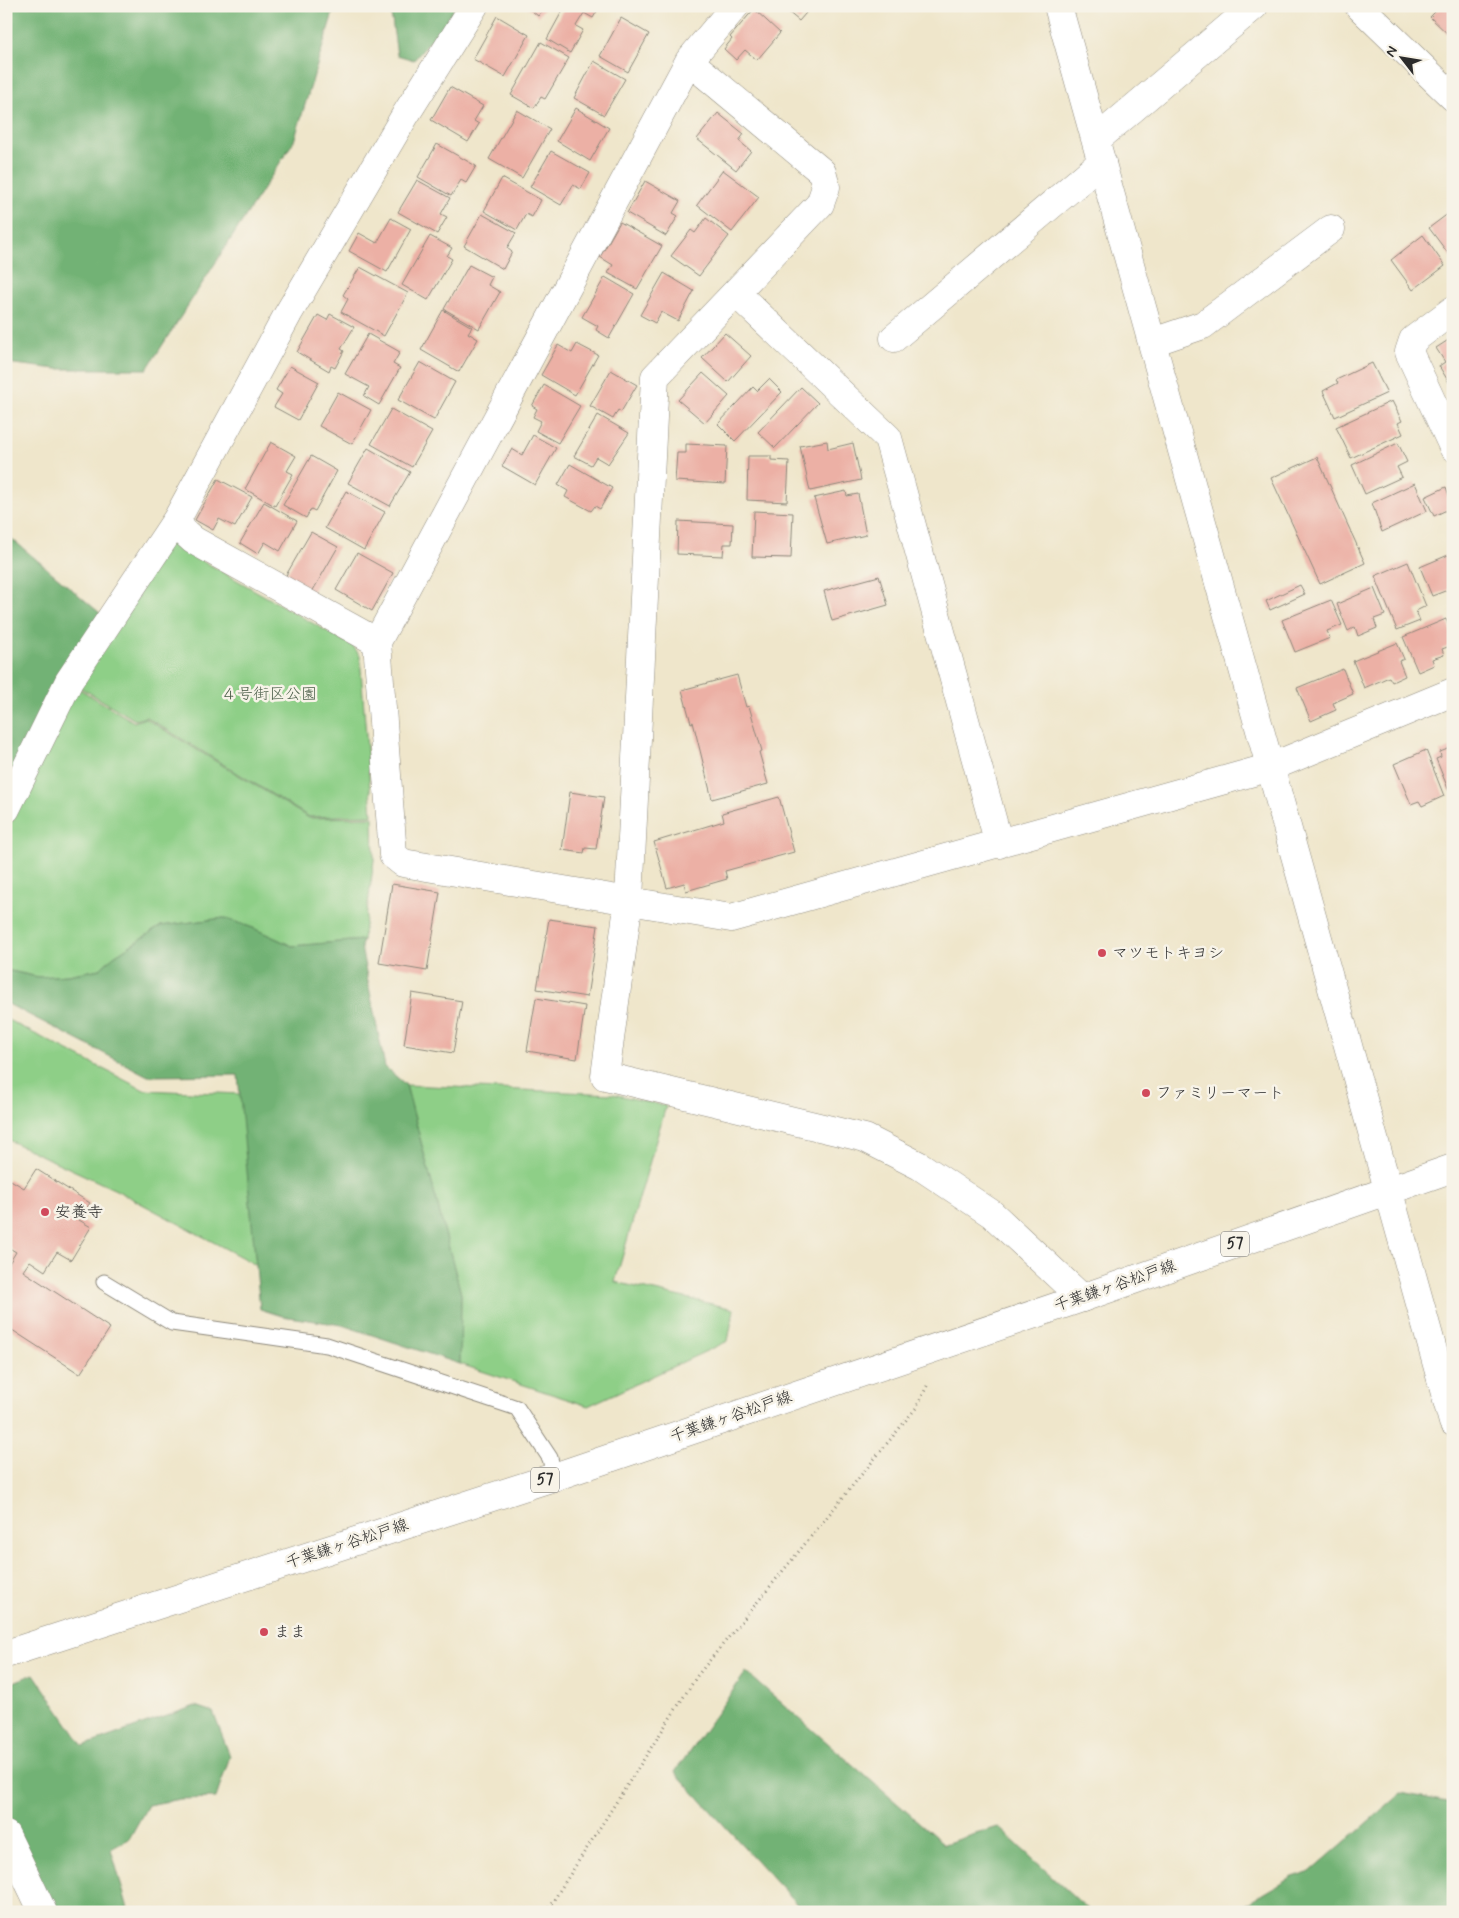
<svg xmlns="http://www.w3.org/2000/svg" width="1459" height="1918" viewBox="0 0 1459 1918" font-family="Mynerve,'Klee One',sans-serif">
  <rect width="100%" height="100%" fill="#f7f3e8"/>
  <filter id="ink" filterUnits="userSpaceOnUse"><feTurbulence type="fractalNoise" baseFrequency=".02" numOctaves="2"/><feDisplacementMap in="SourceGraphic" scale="10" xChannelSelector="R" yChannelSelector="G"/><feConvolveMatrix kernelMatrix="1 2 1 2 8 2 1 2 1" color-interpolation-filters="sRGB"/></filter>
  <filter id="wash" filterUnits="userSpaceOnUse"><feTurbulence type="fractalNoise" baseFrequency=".0096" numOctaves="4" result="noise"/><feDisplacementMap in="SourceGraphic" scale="20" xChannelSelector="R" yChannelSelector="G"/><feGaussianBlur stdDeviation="1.12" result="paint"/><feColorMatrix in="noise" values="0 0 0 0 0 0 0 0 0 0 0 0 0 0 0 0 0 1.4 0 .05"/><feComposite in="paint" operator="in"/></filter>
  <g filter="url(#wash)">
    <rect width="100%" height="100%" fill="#efe6cb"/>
    <path fill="#8ecf87" stroke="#5c7d59" d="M168,541l185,105 7,10 12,159 -63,2 -163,-100 -11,3 -59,-35z
      M76,687l58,35 11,-4 164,100 64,-1 1,43 -11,80 -71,6 -39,-18 -29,-10 -63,8 -47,30 -14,13 -32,6 -30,2 -32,-7v-153z
      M6,1019l138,71 97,4 15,171 -140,-75 -110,-51z
      M406,1085l207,9 53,12 -51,176 119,27 -6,32 -140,65 -128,-42 1,-70z"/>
    <path fill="#72b274" stroke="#4e6e50" d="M6,6h329l-41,135 -147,228h-90l-51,-6z
      M395,6h60l-8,16 -33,38 -17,-5 -6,-42z
      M6,534l94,79 -94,179z
      M224,918l29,10 39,18 71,-6 -2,7 24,120 21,18 55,209 -1,70 -118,-39 -60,-9 -22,-7 -22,-234 -90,1 -142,-73v-33l32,7 30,-2 32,-6 14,-13 47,-30z
      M746,1672l198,172 54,-17 93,85h-287l-129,-140z
      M34,1674l49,72 112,-40 18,6 17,44 -14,42 -36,1 -32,6 -19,34 -18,10 18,63h-76l-47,-96v-131z
      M1401,1793l52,10v109h-220l59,-35 19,-6z"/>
    <g id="blocks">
      <path fill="#ecb0a5" d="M526,6h20l-8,10z
        M565,6h35l-7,12 -9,-5 -8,13 7,4 -13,23 -23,-14z
        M781,6h31l-13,15z
        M1441,6h12v33l-23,-22z
        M754,9l26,24 -23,27 -12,-10 -9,10 -12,-11 8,-10 -2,-2z
        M497,16l32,19 -24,42 -32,-18z
        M621,18l28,16 -21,38 -28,-16z
        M541,42l28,16 -24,41 -4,-2 -7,11 -23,-13z
        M594,61l31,18 -21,36 -30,-17z
        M450,87l33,19 -9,15 5,3 -11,18 -37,-22z
        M576,108l33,20 -19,33 -33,-20z
        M517,110l33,19 -28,49 -33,-19z
        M718,113l26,21 -5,7 12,10 -15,19 -39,-31z
        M437,144l39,22 -10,17 -5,-3 -10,16 -33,-19z
        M551,151l39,22 -9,16 -8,-4 -12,20 -31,-18z
        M723,170l36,27 -27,35 -35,-27z
        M502,178l39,22 -9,17 -6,-3 -9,16 -33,-19z
        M417,180l33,18 -9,16 6,3 -10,17 -39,-22z
        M645,181l35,20 -7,12 5,3 -12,20 -39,-23z
        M1453,210v50l-24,-32z
        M482,214l34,19 -9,15 5,4 -9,17 -39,-23z
        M391,218l20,11 -24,43 -38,-21 10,-18 18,10z
        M706,218l23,18 -30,40 -28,-20 20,-26 4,3z
        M620,222l42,24 -25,43 -29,-16 5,-8 -13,-8z
        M1423,235l22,31 -32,24 -22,-30z
        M430,236l22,12 -5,8 5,3 -24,41 -26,-15z
        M469,265l23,12 -4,8 12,7 -21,37 -35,-20z
        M360,267l48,26 -24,43 -43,-24 7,-13 -5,-4z
        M664,273l30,18 -16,30 -17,-9 -6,11 -15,-8z
        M605,277l29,17 -25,44 -13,-8 2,-4 -16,-9z
        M443,310l29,17 -4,6 10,6 -19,33 -38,-22z
        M330,314l24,13 -13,22 3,2 -9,17 -4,-2 -2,5 -32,-19 21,-37 9,5z
        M725,333l26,23 -23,26 -26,-24z
        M368,334l32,18 -7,12 7,4 -21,37 -15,-9 5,-9 -24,-13z
        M1453,337v45l-3,2 -11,-18 6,-4 -9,-14z
        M577,344l21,11 -23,40 -34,-20 17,-30 14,8z
        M420,362l35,20 -21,38 -36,-20z
        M1372,363l15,30 -52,24 -12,-26 15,-8 -2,-3z
        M290,366l29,16 -21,38 -24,-13 8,-13 -6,-4z
        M611,370l26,15 -16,27 -3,-2 -5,9 -23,-13z
        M703,373l26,23 -24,27 -27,-23z
        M769,379l13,13 -47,49 -17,-17 35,-37 4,4z
        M544,385l36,21 -22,37 -22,-12 5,-10 -8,-4 4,-8 -5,-3z
        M801,387l17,16 -43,45 -17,-16z
        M338,392l33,18 -19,34 -33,-18z
        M1392,401l10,20 -4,2 5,11 -52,24 -15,-31z
        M391,409l41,23 -20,35 -41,-23z
        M598,415l31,18 -21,31 -12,-7 -5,8 -17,-9z
        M533,435l23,13 -21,37 -33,-19 10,-17 10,6z
        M827,441l1,8 25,-6 8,37 -51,11 -10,-45z
        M271,442l25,14 -9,15 6,3 -18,32 -30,-17z
        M1398,443l9,19 -10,5 5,10 -37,17 -13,-29z
        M686,444l41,2 -2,38 -50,-3 2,-28h9z
        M368,448l42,24 -20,34 -42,-23z
        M311,456l26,15 -22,40 -4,-2 -5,9 -23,-13z
        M748,456h23v4l18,1 -2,41 -40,-2z
        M1317,457l48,106 -45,21 -49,-106z
        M570,464l42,24 -12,21 -5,-3 -4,5 -26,-14 3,-6 -10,-6z
        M218,479l34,18 -17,30 -16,-8 -6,11 -18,-10z
        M1415,483l12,28 -45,21 -10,-29z
        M1446,487l7,20 -19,9 -9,-19z
        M346,491l39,21 -21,38 -39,-22z
        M846,491l1,5 11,-2 8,41 -39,9 -13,-46z
        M264,502l33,19 -17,30 -15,-9 -7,12 -18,-11z
        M754,511l39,2 -2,45 -39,-1z
        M678,521l55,3 -1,20h-8l-1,12 -46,-2z
        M311,532l27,15 -26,45 -27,-15z
        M357,553l36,20 -21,38 -36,-21z
        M1453,553v35l-21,8 -12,-29z
        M1408,562l18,44 -10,5 4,10 -23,9 -22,-54z
        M879,576l9,29 -56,16 -8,-30z
        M1300,585l5,9 -35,16 -4,-9z
        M1374,588l11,27 -11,4 3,9 -19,8 -3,-9 -7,4 -11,-27z
        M1331,600l11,25 -15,6 3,7 -35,14 -13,-32z
        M1446,619l7,17v9l-11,4 2,6 -12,4 2,6 -16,7 -15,-35z
        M1397,643l7,16 -5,2 6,15 -13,6 -3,-5 -25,11 -11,-27z
        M1343,669l10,25 -20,9 3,7 -25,11 -14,-33z
        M737,675l9,32 3,-1 13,45 -3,1 9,32 -56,15 -19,-77 -2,1 -9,-33z
        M1453,747v42l-4,2 -13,-32 5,-2 -1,-5z
        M1426,750l18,46 -22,10 -3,-5 -8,3 -17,-40z
        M570,792l34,5 -8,52 -11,-1 -1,5 -22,-3z
        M779,797l15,55 -69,19 2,8 -41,12 -2,-8 -17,5 -13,-46 70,-21 -2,-8z
        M392,884l48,8 -13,79 -48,-8z
        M549,919l49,7 -11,71 -50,-8z
        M412,993l50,8 -9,52 -49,-8z
        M536,998l49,8 -8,53 -50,-8z
        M36,1169l54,34 -11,17 12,7 -20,33 -14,-8 -12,19 -15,-10 -7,10 87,57 -30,46 -74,-48v-62l2,1 8,-13 -10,-6v-63l3,-4 15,9z"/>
    </g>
  </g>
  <g filter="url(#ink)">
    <use href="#blocks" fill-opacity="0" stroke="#8d887b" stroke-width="1"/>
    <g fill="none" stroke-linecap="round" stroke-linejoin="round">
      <g stroke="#8d887b" stroke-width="17">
        <path id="service" d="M104,1282l68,41 155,22 190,63 33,50 4,19"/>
      </g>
      <g stroke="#8d887b" stroke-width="29">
        <path id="minor" d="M735,6l-46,55 -312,581 16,213 10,8 328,55 540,-151 182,-75
          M1359,6l94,91
          M689,61l133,111 4,15 -6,17 -165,173 -26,522 -24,177 260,62 55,28 72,48 90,84
          M1096,140l158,-134
          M736,293l152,145 111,406
          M1453,310l-40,30 -4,12 44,95
          M894,338l208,-176
          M1153,342l50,-17 128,-96
          M177,519l5,11 11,10 184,102
          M6,809l63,-128 108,-162 111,-205 118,-200 68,-108
          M6,1835l37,77"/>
      </g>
      <g stroke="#8d887b" stroke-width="29">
        <path id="tertiary" d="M1058,6l395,1416"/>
      </g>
      <g stroke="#8d887b" stroke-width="29">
        <path id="primary" d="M6,1654l548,-177 528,-179 371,-130"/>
      </g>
      <path stroke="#8d887b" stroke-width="3" stroke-dasharray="1 4" stroke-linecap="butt" d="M546,1912l151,-236 219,-268 12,-24"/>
      <use href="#service" stroke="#fff" stroke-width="15"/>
      <use href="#minor" stroke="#fff" stroke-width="28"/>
      <use href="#tertiary" stroke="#fff" stroke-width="28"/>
      <use href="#primary" stroke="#fff" stroke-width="28"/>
    </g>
  </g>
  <g fill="#d1495b" stroke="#f7f3e8" stroke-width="2">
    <circle cx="1102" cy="953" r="5"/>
    <circle cx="1146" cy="1093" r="5"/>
    <circle cx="45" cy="1212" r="5"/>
    <circle cx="264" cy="1632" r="5"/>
  </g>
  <g text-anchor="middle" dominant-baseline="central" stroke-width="5" stroke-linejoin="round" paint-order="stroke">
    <g fill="#f7f3e8" stroke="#686764" stroke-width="1">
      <rect x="1221" y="1231.5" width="28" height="25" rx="4"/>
      <rect x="531" y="1467.5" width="28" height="25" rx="4"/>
    </g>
    <g font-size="15" font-weight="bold" fill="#2b2b2b">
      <text x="1235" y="1244">57</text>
      <text x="545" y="1480">57</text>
    </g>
    <g font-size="16" fill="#495c47" stroke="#f7f3e8">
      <text x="269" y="694">４号街区公園</text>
    </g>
    <g font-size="16" fill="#2b2b2b" stroke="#f7f3e8" text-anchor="start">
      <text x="1112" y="953">マツモトキヨシ</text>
      <text x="1156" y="1093">ファミリーマート</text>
      <text x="55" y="1212">安養寺</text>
      <text x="274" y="1632">まま</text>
    </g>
    <g font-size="16" fill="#2b2b2b" stroke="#f7f3e8">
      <text transform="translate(1115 1286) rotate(-19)">千葉鎌ヶ谷松戸線</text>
      <text transform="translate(731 1417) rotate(-19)">千葉鎌ヶ谷松戸線</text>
      <text transform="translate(347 1544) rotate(-18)">千葉鎌ヶ谷松戸線</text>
    </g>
  </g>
  <rect width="1459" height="1918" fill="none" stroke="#f7f3e8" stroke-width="25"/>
  <g transform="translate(1402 58) rotate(301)" stroke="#f7f3e8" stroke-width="4" paint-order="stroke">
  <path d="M0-4L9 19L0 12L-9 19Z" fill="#2b2b2b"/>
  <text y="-8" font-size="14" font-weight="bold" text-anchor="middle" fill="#2b2b2b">N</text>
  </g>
</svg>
